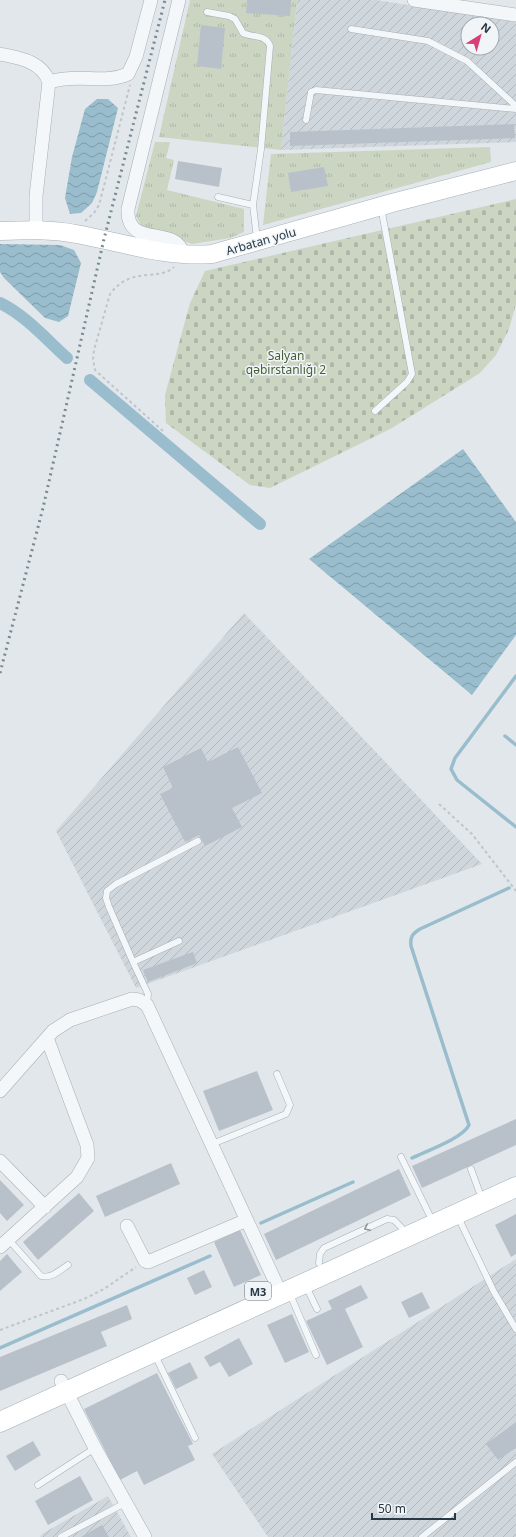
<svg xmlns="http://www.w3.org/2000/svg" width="516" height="1537" viewBox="0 0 516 1537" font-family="'Noto Sans',sans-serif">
  <defs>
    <pattern id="industrial-furrows" width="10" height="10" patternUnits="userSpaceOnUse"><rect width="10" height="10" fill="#cfd7dd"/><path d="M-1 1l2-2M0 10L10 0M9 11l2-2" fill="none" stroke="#b2b9bf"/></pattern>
    <pattern id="grass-tufts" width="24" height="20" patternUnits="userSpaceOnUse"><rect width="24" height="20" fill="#cbd5c2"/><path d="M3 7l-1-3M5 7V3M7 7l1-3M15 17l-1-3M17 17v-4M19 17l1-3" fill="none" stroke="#aeb8a8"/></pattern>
    <pattern id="cemetery-stones" width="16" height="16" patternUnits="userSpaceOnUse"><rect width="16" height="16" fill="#cbd5c2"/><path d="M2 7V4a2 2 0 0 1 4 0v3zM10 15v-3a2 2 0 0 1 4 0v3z" fill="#aeb8a8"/></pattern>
    <pattern id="water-waves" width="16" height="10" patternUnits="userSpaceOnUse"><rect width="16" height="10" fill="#9abdcd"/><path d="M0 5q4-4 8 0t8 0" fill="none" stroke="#7e9ba8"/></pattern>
  </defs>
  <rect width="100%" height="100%" fill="#e1e7eb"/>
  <path fill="url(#industrial-furrows)" fill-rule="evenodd" d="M297,0h79l140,22v120l-235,8zM468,24h24v24h-24z
    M244,613l238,251 -346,124 -80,-157z
    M516,1259v278h-248l-56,-83z
    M108,1496l23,41h-91l2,-3z"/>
  <path fill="url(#grass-tufts)" d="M190,0h107l-16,150 -122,-13z
    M155,142h15l-4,16 8,2 -7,30 77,19v23l-14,6 -38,6 -51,-19 -5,-9z
    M490,147l1,15 -228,63 8,-71z"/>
  <path fill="url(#cemetery-stones)" d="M516,199v105l-7,25 -13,26 -16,18 -88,55 -122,60 -20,-3 -84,-62 -1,-28 25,-92 15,-32z"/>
  <path fill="url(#water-waves)" d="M97,99h11l10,9 -21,84 -5,11 -11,10 -11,1 -5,-16 7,-41 13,-48z
    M0,244l60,1 14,5 7,13 -13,53 -9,6 -14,-4 -41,-40 -4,-6z
    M463,449l53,73v113l-44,60 -163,-136z"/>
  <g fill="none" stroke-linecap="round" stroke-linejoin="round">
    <path stroke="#9abdcd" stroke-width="3.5" d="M516,676l-61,82 -4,11 6,11 59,47
      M505,736l11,9
      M412,1158c14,-7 50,-19 57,-33l-58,-179c-1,-9 1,-12 9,-17l89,-41
      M261,1223l92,-41
      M0,1348l210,-92"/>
    <path stroke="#9abdcd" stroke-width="12" d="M0,303c25,12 46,36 67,55
      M90,380l170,144"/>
  </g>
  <path fill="#b8c1c9" d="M247,0h44l-1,16 -44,-3z
    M201,25l24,3 -4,41 -24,-3z
    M514,124l1,14 -225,8v-14z
    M178,161l44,7 -3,19 -44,-8z
    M324,167l4,19 -37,6 -3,-19z
    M238,747l24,46 -30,15 10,19 -37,19 -6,-11 -14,7 -25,-48 13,-6 -10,-21 38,-19 7,14z
    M193,952l4,11 -49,19 -5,-12z
    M257,1071l16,39 -54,21 -16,-40z
    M516,1119v26l-94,43 -10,-22z
    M171,1163l9,21 -75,33 -9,-21z
    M399,1169l12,26 -135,65 -12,-26z
    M0,1180l24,25 -17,16 -7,-8z
    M79,1193l15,18 -56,49 -15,-18z
    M516,1214v40l-5,3 -16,-32z
    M240,1230l21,45 -27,12 -20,-45z
    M7,1254l15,18 -22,19v-30z
    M204,1270l8,17 -17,8 -8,-17z
    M361,1285l7,13 -23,11 18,38 -36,18 -21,-44 26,-12 -4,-8z
    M422,1292l8,16 -21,10 -8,-16z
    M127,1305l5,14 -31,13 6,14 -107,45v-34z
    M292,1314l17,38 -24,11 -18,-38z
    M239,1338l14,26 -24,13 -9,-15 -10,5 -6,-10z
    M190,1362l8,16 -22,11 -8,-16z
    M157,1373l36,71 -5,2 7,14 -51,25 -7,-14 -17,9 -36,-71z
    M516,1422v26l-18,12 -12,-16z
    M33,1441l8,14 -26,16 -9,-15z
    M80,1476l13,24 -45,25 -13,-24z
    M102,1525l7,12h-28z"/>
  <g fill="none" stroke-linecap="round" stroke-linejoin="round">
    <g stroke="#a6afb6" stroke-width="7">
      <path id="lane" d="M207,12l22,4 6,3 8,14c10,5 23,1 27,13l-9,103 -8,56 4,34
        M351,29l77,12 39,20 49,45
        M306,120l5,-28 5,-2 200,19
        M218,197l35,8
        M375,411l32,-29 5,-8 -31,-167
        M133,962l-24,-55 -3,-9 1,-7 9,-7 82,-43
        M147,1005l1,-11 -15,-32 46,-21
        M212,1144l74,-30 4,-9 -13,-31
        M401,1157l28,57
        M471,1169l8,22
        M458,1217l36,75 22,37
        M9,1240l32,36c10,3 19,-6 27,-11
        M319,1263l1,-9 4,-6 63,-29 7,1 7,7
        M306,1286l11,23
        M290,1294l26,61
        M155,1355l40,83
        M38,1485l57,-37
        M61,1537l64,-34
        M422,1537l94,-75"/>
    </g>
    <g stroke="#a6afb6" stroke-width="14">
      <path id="street" d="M179,0l-51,209c-2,41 49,15 55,45
        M414,0l102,15
        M0,54c19,4 42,7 49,28l-13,114v34
        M49,82c5,-1 10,-3 16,-3 21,-3 43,4 63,-5l8,-17 15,-57
        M0,1091l53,-60 17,-11 62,-21 7,1 8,5 134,289
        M0,1161l45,46
        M127,1226l18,35 3,1 99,-42
        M0,1247l77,-70 11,-19 -1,-13 -40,-107
        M61,1381l34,67 50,89"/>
    </g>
    <g stroke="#a6afb6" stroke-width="19">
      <path id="secondary" d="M0,231c26,-1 51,-2 76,3 45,8 90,24 136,20l180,-51 124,-32"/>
    </g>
    <g stroke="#a0aeb7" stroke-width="21">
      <path id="primary" d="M0,1422l516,-235"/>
    </g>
    <path stroke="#bfc5ca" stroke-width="2" stroke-dasharray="3 3" stroke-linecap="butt" d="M85,221l9,-8 5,-8 31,-120
      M163,431l-68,-61 -2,-11 1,-9 16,-56c22,-29 48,-12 64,-27
      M439,804l33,30 44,57
      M0,1330l84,-31 20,-10 32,-22"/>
    <use href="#lane" stroke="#f4f7f9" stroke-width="6"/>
    <use href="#street" stroke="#f4f7f9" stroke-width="13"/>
    <use href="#secondary" stroke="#fff" stroke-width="18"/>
    <use href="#primary" stroke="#fff" stroke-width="20"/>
    <path stroke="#7a8a95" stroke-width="3" stroke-dasharray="2 4" stroke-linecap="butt" d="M0,673l43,-165 61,-269 61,-239"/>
  </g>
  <defs><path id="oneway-chevron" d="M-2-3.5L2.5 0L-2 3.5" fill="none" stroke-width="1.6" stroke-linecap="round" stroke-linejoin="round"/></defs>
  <use stroke="#8e989e" href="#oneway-chevron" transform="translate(367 1228) rotate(155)"/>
  <g text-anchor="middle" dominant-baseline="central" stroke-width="3" stroke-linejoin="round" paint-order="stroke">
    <rect fill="#f1f5f8" stroke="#64717a" stroke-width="1" x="245" y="1282" width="26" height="18" rx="3"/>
    <g font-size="11" font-weight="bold" fill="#283844">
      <text x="258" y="1291">M3</text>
    </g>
    <g font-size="12" fill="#283844" stroke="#f1f5f8">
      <text transform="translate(261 241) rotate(-16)">Arbatan yolu</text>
    </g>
    <g font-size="12" fill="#466035" stroke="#f1f5f8">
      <text x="286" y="355">Salyan<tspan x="286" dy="14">qəbirstanlığı 2</tspan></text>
    </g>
  </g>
  <g transform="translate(480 36) rotate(37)"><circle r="19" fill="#f1f5f8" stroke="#a1a9b0"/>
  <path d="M0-3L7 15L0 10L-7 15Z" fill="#d73f75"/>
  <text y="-6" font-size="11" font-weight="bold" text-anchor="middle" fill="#283844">N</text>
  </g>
  <path d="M372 1513v6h83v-6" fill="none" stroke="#283844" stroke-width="2"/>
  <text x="378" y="1513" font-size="12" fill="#283844" stroke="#f1f5f8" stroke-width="3" paint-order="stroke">50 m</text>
</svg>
